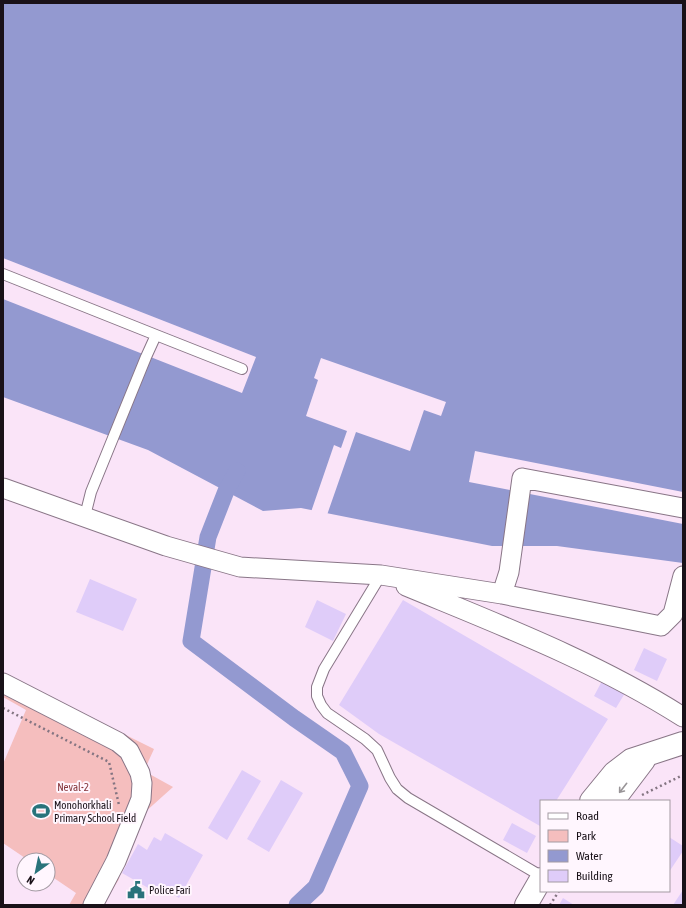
<svg xmlns="http://www.w3.org/2000/svg" width="686" height="908" viewBox="0 0 686 908" font-family="'Asap Condensed',sans-serif">
  <rect width="100%" height="100%" fill="#fae4f8"/>
  <path fill="#f5bebe" d="M3,674l151,75 -10,22 29,16 -39,35 -11,37 -4,20 -16,26h-34l7,-12 -28,-19v-14h-20l-25,-17v-79l23,-54 -23,-13z"/>
  <path fill="#9399d0" d="M3,3h680v560l-126,-17h-65l-191,-38 -38,3 -115,-61 -145,-53z"/>
  <path fill="#fae4f8" d="M3,258l253,99 -14,36 -239,-94z
    M321,358l125,44 -5,14 -17,-6 -14,41 -54,-19 -29,83 -16,-3 23,-67 7,3 6,-17 -41,-15 12,-36 -4,-2z
    M475,451l208,41v32l-214,-42z"/>
  <g fill="none" stroke-linecap="round" stroke-linejoin="round">
    <path stroke="#9399d0" stroke-width="17" d="M237,471l-11,20 -18,46 -17,104 103,77 49,34 17,34 -44,101 -19,18"/>
  </g>
  <path fill="#dfccf9" d="M90,579l47,20 -14,32 -47,-19z
    M317,600l29,14 -13,27 -28,-14z
    M403,600l205,119 -52,82h-15l-1,25 -161,-92 -40,-29z
    M644,648l23,11 -10,22 -23,-11z
    M602,681l23,12 -9,15 -22,-12z
    M242,770l19,11 -34,59 -19,-12z
    M281,780l22,13 -34,59 -22,-13z
    M512,823l24,13 -9,17 -24,-13z
    M165,833l38,22 -24,43 -18,-11 -4,6 -35,-20 16,-29 9,6 7,-13 7,4z
    M669,837l14,9v5l-14,21z
    M683,890v15h-10z
    M563,898l11,7h-15z"/>
  <g fill="none" stroke-linecap="round" stroke-linejoin="round">
    <g stroke="#897687" stroke-width="12">
      <path id="service" d="M3,274l153,61 -10,22 -55,135 -6,24
        M156,335l86,34
        M381,575l-57,94 -7,18v9l4,9 6,8 38,26 12,11 13,28 7,11 11,9 133,78"/>
    </g>
    <g stroke="#897687" stroke-width="21">
      <path id="minor" d="M3,488l163,58 74,21 141,8 121,19 159,32 12,-12 10,-38
        M406,586c94,39 191,76 277,131
        M502,594l7,-22 13,-94 161,30
        M3,683l115,59 11,9 11,22 2,10 -1,16 -25,62 -23,44"/>
    </g>
    <g stroke="#897687" stroke-width="24">
      <path id="secondary" d="M591,801l23,-28 17,-13 52,-17
        M613,801l31,-41
        M526,905l15,-26"/>
    </g>
    <path stroke="#847582" stroke-width="2.5" stroke-dasharray="2 3" stroke-linecap="butt" d="M3,708l106,54 10,43
      M642,795l41,-20
      M550,905l9,-14"/>
    <use href="#service" stroke="#fff" stroke-width="10"/>
    <use href="#minor" stroke="#fff" stroke-width="19"/>
    <use href="#secondary" stroke="#fff" stroke-width="22"/>
  </g>
  <defs><path id="oneway-shaft" d="M-6 0H5M1.5-3L5.5 0L1.5 3" fill="none" stroke-width="1.6" stroke-linecap="round" stroke-linejoin="round"/></defs>
  <use stroke="#989497" href="#oneway-shaft" transform="translate(623 788) rotate(128)"/>
  <defs>
    <g id="stadium-bare" transform="scale(1.38)"><path d="M0-5a6.5 5 0 1 0 0 10a6.5 5 0 1 0 0-10ZM-3.5-1.8h7v3.6h-7Z" fill="#29737b" stroke="#fff6fe" stroke-width="2.5" paint-order="stroke"/></g>
    <g id="civic-bare" transform="scale(1.38)"><path d="M-.6-6.5H3V-4.5H.6V-3L4-1V1h2V6H-6V1h2V-1L-.6-3ZM-1.2 2.5V6h2.4V2.5Z" fill="#29737b" stroke="#fff6fe" stroke-width="2.5" paint-order="stroke"/></g>
  </defs>
  <g fill-rule="evenodd">
    <use href="#stadium-bare" x="41" y="811"/>
    <use href="#civic-bare" x="136" y="890"/>
  </g>
  <g text-anchor="middle" dominant-baseline="central" stroke-width="4" stroke-linejoin="round" paint-order="stroke">
    <g font-size="11" fill="#85353b" stroke="#fff6fe">
      <text x="73" y="787">Neval-2</text>
    </g>
    <g font-size="11" fill="#191118" stroke="#fff6fe" text-anchor="start">
      <text x="54" y="805">Monohorkhali<tspan x="54" dy="13">Primary School Field</tspan></text>
      <text x="149" y="890">Police Fari</text>
    </g>
  </g>
  <rect width="686" height="908" fill="none" stroke="#191118" stroke-width="8"/>
  <rect x="540" y="800" width="130" height="92" fill="#fff6fe" stroke="#a39aa2"/>
  <rect x="548" y="813" width="20" height="6" fill="#ffffff" stroke="#a39aa2"/>
  <text x="576" y="820" font-size="12" fill="#191118">Road</text>
  <rect x="548" y="830" width="20" height="12" fill="#f5bebe" stroke="#a39aa2"/>
  <text x="576" y="840" font-size="12" fill="#191118">Park</text>
  <rect x="548" y="850" width="20" height="12" fill="#9399d0" stroke="#a39aa2"/>
  <text x="576" y="860" font-size="12" fill="#191118">Water</text>
  <rect x="548" y="870" width="20" height="12" fill="#dfccf9" stroke="#a39aa2"/>
  <text x="576" y="880" font-size="12" fill="#191118">Building</text>
  <g transform="translate(36 872) rotate(213)"><circle r="19" fill="#fff6fe" stroke="#a39aa2"/>
  <path d="M0-3L7 15L0 10L-7 15Z" fill="#29737b"/>
  <text y="-6" font-size="11" font-weight="bold" text-anchor="middle" fill="#191118">N</text>
  </g>
</svg>
